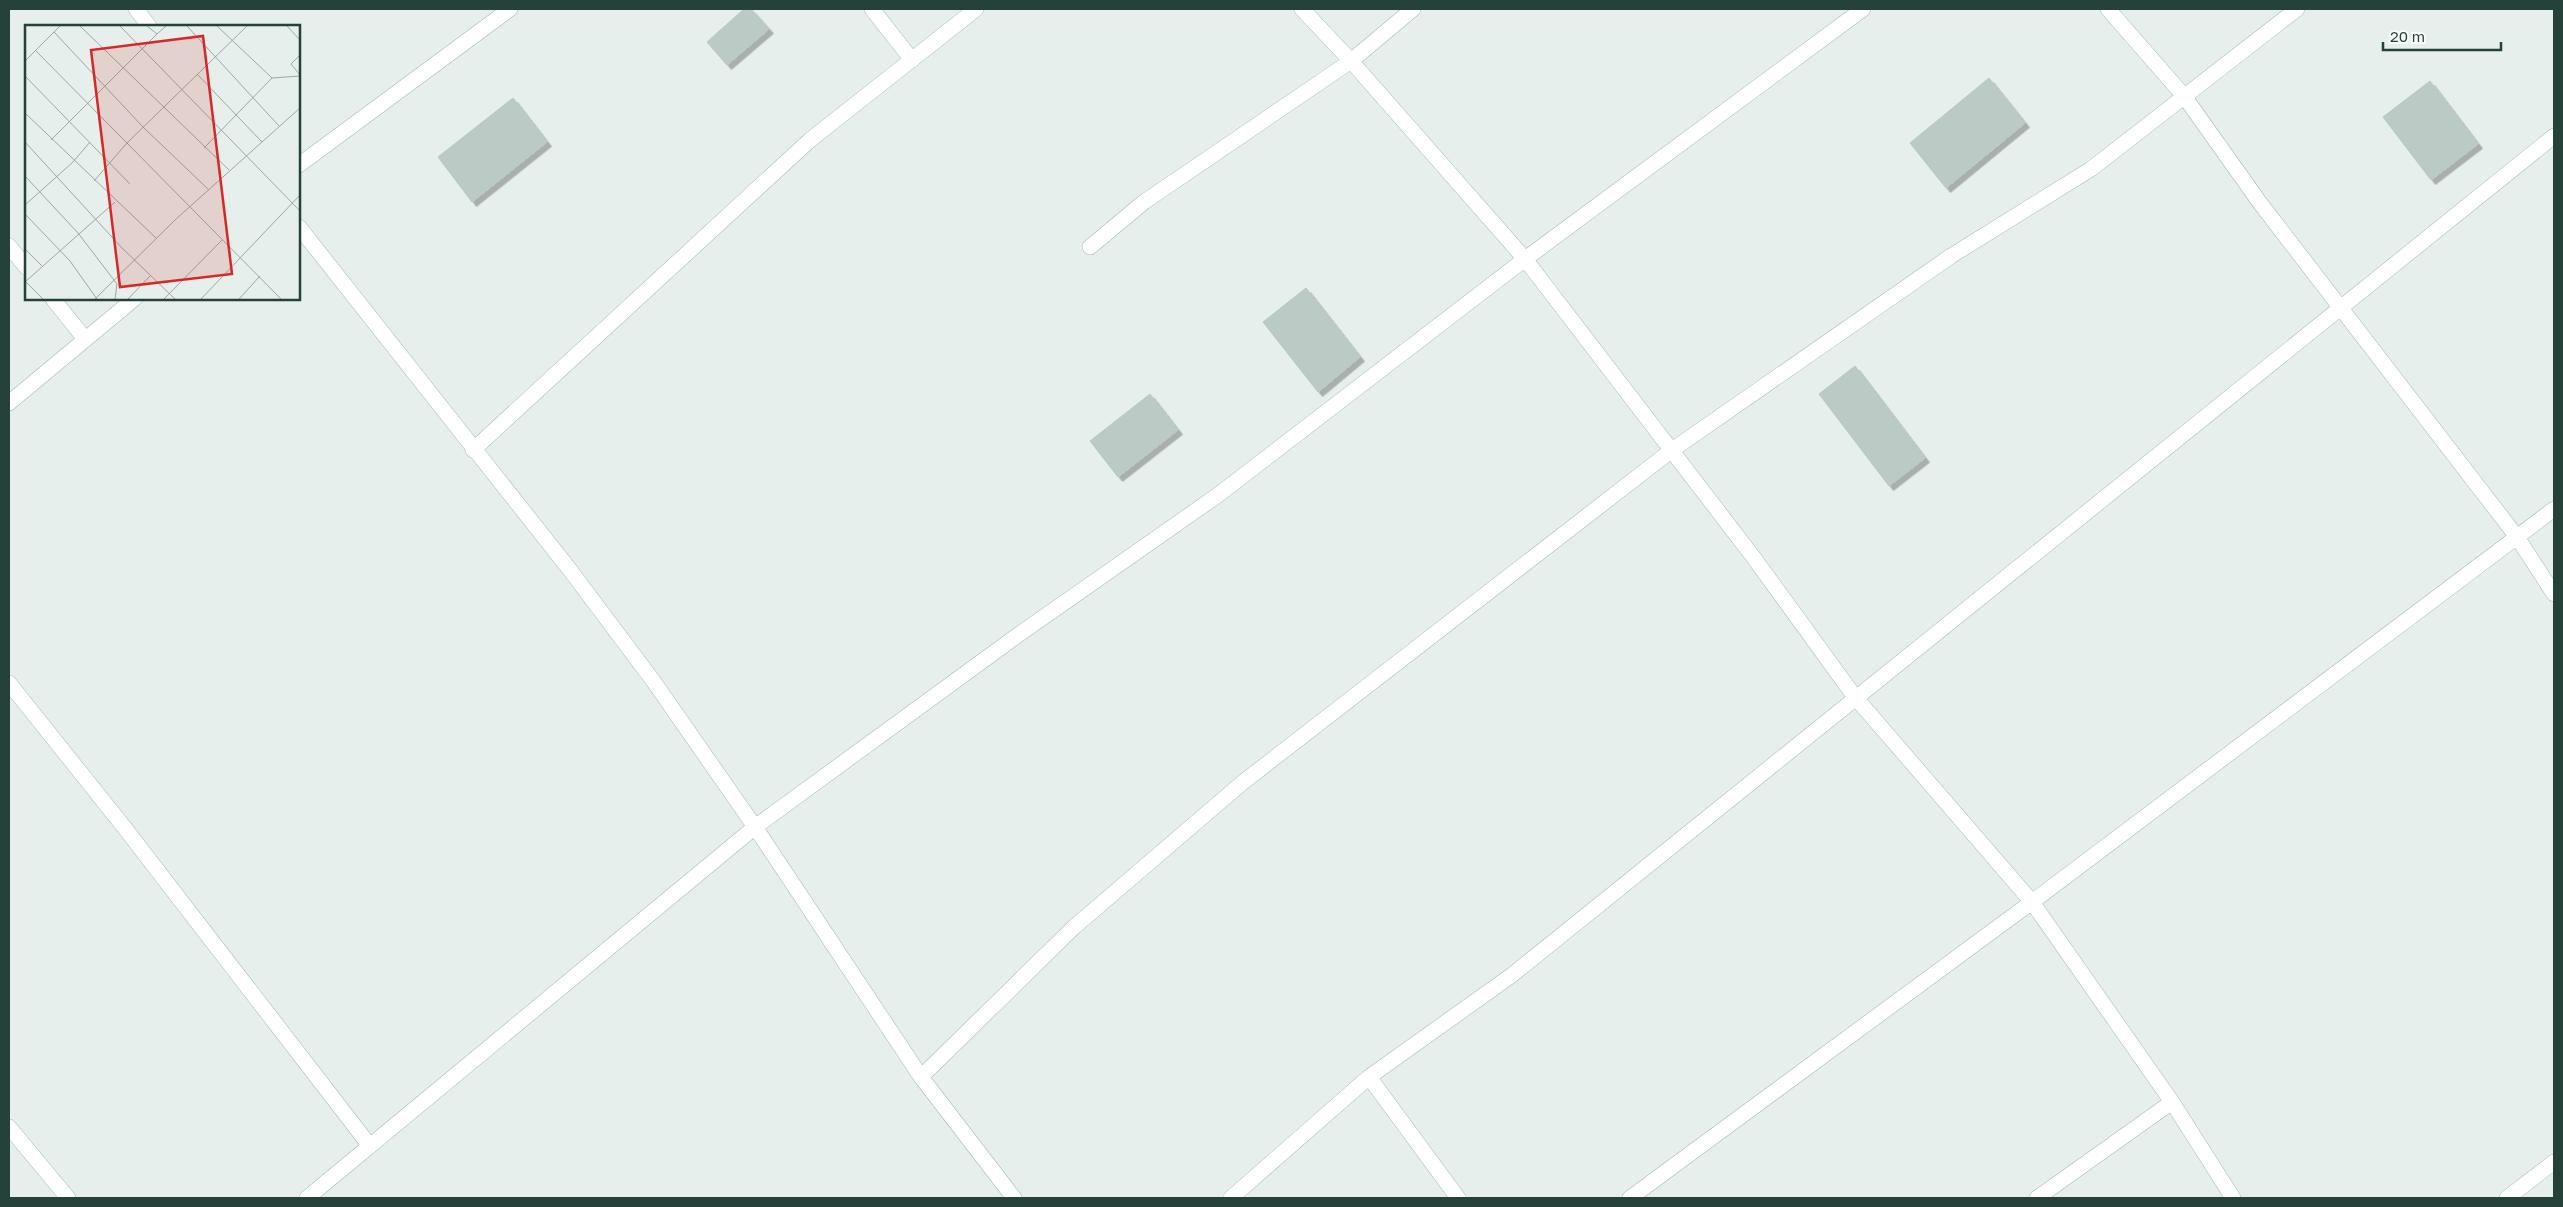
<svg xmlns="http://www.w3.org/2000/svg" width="2563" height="1207" viewBox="0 0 2563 1207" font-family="'Golos Text',sans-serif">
  <defs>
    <filter id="shadow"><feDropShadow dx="4.5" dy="4.5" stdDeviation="0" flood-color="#0004"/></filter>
  </defs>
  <rect width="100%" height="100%" fill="#e6efeb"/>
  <path fill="#bbcac4" stroke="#b8c9c2" filter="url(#shadow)" d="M744,9h7l18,20 -42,36 -20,-23z
    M1989,78l36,45 -79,65 -36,-45z
    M2430,81l48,63 -47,36 -48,-63z
    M513,98l34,44 -75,60 -34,-45z
    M1306,288l54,69 -42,35 -55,-70z
    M1855,366l70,92 -36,28 -70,-92z
    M1150,394l28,36 -60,47 -28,-36z"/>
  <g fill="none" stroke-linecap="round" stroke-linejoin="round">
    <g stroke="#a8b8b2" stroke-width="16">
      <path id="minor" d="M136,9l13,17
        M872,9l40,51
        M1302,9l49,52 174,198 229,299 101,139 177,205 140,200 61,96
        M2108,9l76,87 76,107 257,334 37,57
        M299,165l211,-156
        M299,227l271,343 84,112 101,145 166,250 93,121
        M9,246l17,21
        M1090,247l54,-45 207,-141 62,-52
        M53,299l32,40
        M9,403l125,-104
        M473,450l337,-310 166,-131
        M9,683l115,144 246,319
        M921,1077l152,-149 169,-145 430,-333 279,-194 140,-87 206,-160
        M1369,1077l89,121
        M9,1127l59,71
        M307,1198l448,-371 263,-192 200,-140 307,-236 338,-250
        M1231,1198l138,-121 143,-102 1042,-839
        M1630,1198l402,-296 522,-393
        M2037,1198l135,-96
        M2507,1198l47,-36"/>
    </g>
    <use href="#minor" stroke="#fff" stroke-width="15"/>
  </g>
  <g transform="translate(25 25)">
    <rect width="275" height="275" fill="#e6efeb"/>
    <path fill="none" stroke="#98aaa4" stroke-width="1" d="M55,1l149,144M95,1l180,185M122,1l10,8 9,-8M162,1l92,100M192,1l55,52M262,1l13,14M29,7l89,95 66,63M11,26l245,248M0,36l35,-35M172,49l65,68M275,50l-9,-11 9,-9M0,51l105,108M0,88l131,125M26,115l106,-106M0,117l97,106 53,51M179,123l68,-70 28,-2M0,151l53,57 39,51 -2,15M69,156l33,-38 120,-117M0,180l48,-43 17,-20M0,189l45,47 27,38M0,224l17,17M0,256l18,18M0,257l90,-80M70,274l81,-80 124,-111M103,274l22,-23M139,274l58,-59M176,274l99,-104M214,274l21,-23"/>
    <path fill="#d62828" fill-opacity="0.15" stroke="#d62828" stroke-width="2.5" d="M178,11l29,238 -112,13 -29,-237z"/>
    <rect width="275" height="275" fill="none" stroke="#24423a" stroke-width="2.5"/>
  </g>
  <rect width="2563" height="1207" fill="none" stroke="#24423a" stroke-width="20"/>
  <path d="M2383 42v8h118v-8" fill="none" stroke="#24423a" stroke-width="2.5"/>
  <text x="2390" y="42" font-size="15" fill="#24423a" stroke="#f7fbf9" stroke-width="4" paint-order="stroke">20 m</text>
</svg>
